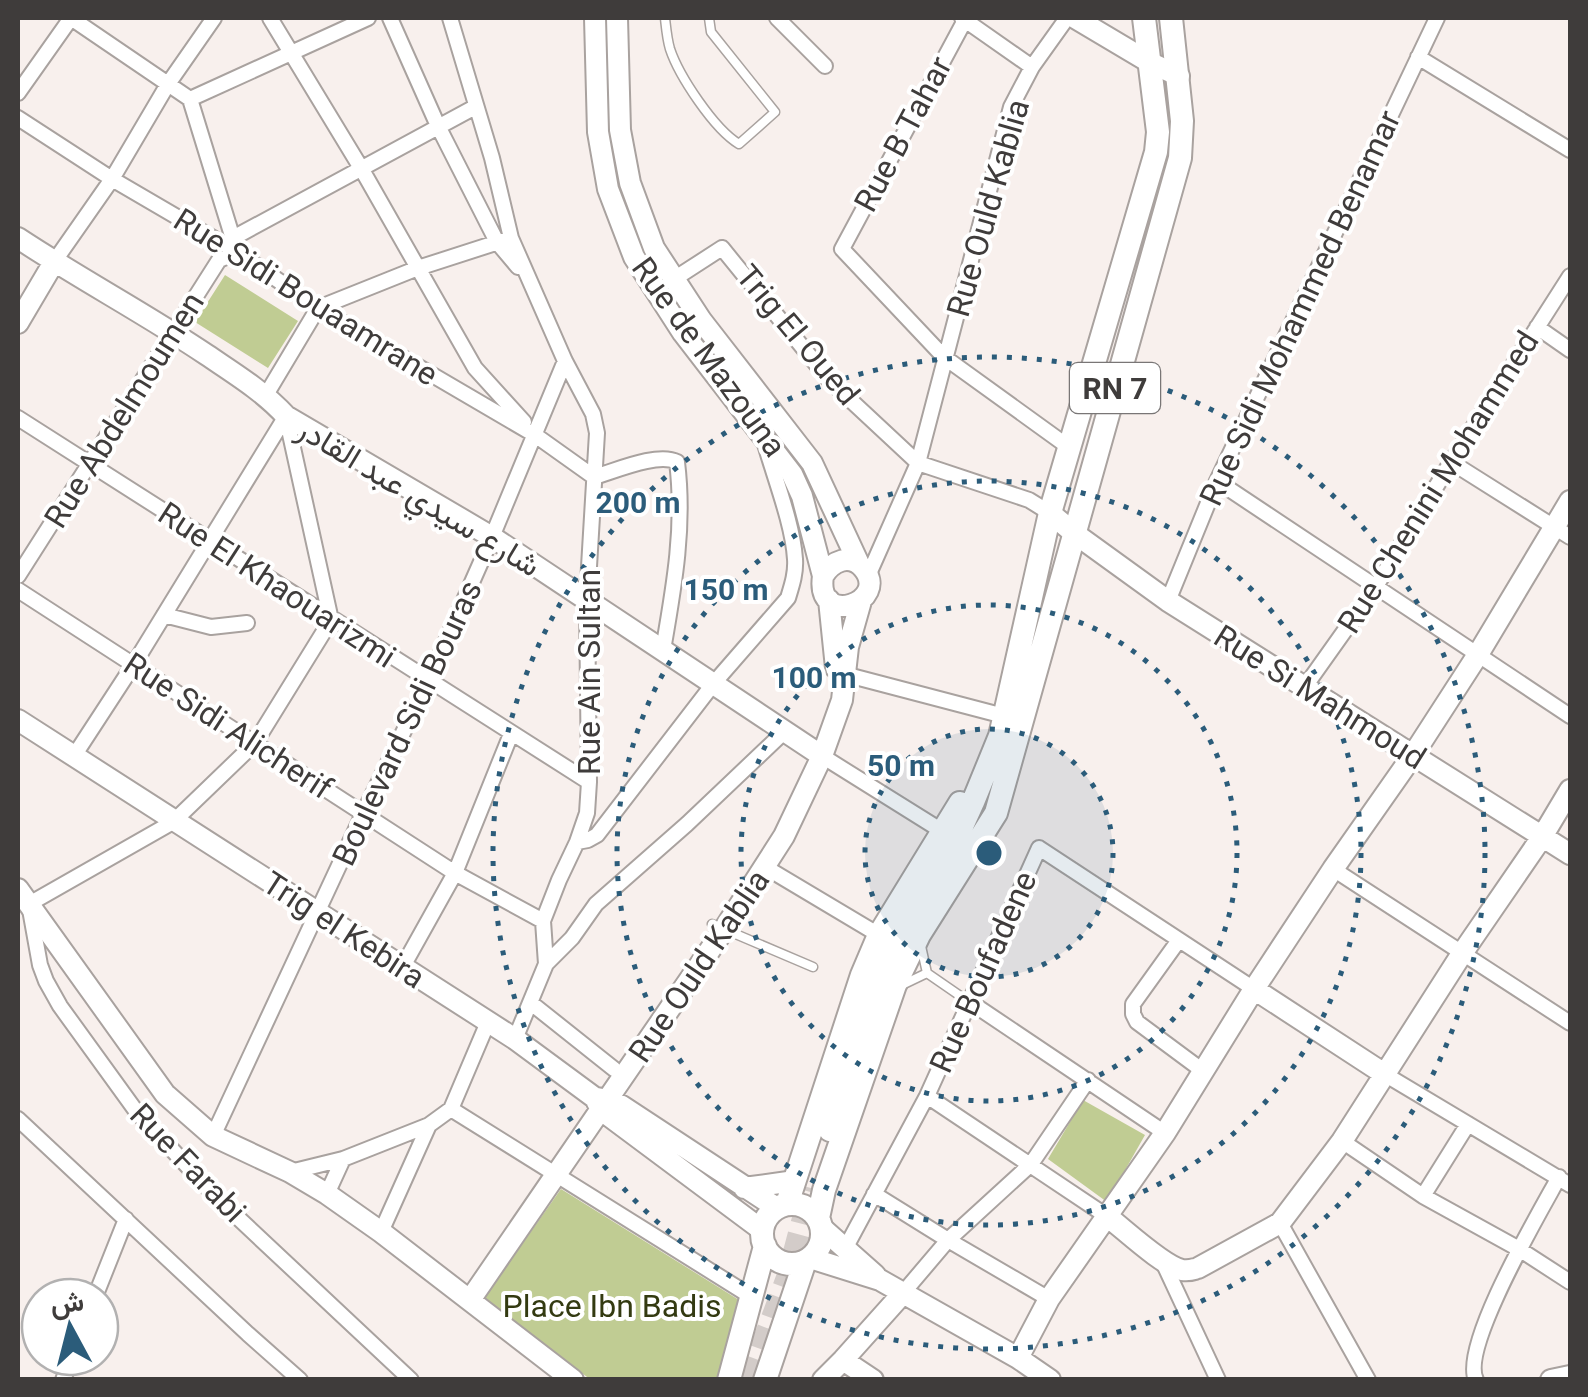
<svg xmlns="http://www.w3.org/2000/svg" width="1588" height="1397" viewBox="0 0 1588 1397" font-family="Roboto,Vazirmatn,sans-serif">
  <rect width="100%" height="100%" fill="#f8f0ed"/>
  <path fill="#c0cc93" d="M225,275l73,46 -30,47 -73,-46z
    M1083,1100l62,35 -38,67 -59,-43z
    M561,1189l186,116 -21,74 -135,1 -107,-82z"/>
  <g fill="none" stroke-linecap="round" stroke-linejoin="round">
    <path stroke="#d3ccc9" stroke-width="22" stroke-dasharray="22 11" stroke-linecap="butt" d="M749,1380l39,-105 23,-87"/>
    <g stroke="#a9a29f" stroke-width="11">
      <path id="lane" d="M665,18c1,9 2,21 5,31 9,27 44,80 69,95l36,-32 -64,-80 -2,-14
        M712,924l101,43
        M927,973l42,29
        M902,985l25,-12 -6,-27"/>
    </g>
    <g stroke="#a9a29f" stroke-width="18">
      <path id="street" d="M270,18l91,150 114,200 49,54
        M390,18l48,108 59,116 21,25
        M450,18l42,140 19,80 54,123 28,53 4,19 -10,167 2,182 -2,31 -10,29 -18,38 -16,41 3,43 -31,75
        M777,18l48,48
        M962,18l70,49
        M965,20l-123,229 102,108 126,91
        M1418,57l152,93
        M18,93l53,-75
        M190,99l178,-81
        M18,118l94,61 125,73 81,56 217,127 59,42c21,-6 64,-25 83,-15 8,64 -3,125 -14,188
        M233,238l242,-131
        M54,262l58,-83 56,-95 46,-66
        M674,279l48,-31 108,133 88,82 111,37 21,13
        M1537,327l33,23
        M266,395l52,-87 100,-40 93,-30
        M286,416l45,204 -76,123 -82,79 -144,82 11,61 6,16 14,25 76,105 83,89 192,180
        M18,418l571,364
        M1451,462l119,75
        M1217,481l353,235
        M18,576l201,-316 18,-8 -47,-153 -119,-81
        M868,576l50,-113 93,-356 21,-40 35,-49
        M18,590l437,283 88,48
        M1168,601l49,-120 220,-463
        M164,615l47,12 36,-4
        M840,673l164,43
        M1304,688l71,-100 76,-126 119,-186
        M74,756l60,-92 152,-248
        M822,756l120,75
        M577,842l11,-2 9,-5 117,-152 74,-85c4,-13 8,-25 7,-39 -2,-34 -20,-80 -30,-115
        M765,867l114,68
        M1333,869l237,154
        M1179,940l-46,64v10l4,8 66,49
        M546,964l26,-26 24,-34 91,-80 98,-93
        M402,968l53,-95 56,-139
        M970,1002l195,131
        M531,1003l83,66
        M1386,1075l184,110
        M927,1096l181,121
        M451,1109l301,188
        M18,1119l230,215 52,46
        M213,1136l150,-322 65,-132 64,-145 73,-176
        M1342,1141l81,55 96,53 51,33
        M290,1172l53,-13 86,-34 22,-16 37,-87
        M327,1194l16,-35
        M874,1194l74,46 101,59
        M1423,1196l45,-72
        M1280,1223l88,157
        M381,1232l48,-107
        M846,1247l81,-151 112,-248 215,141
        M1162,1260l56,120
        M903,1293l45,-53 83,-76 57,-84
        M95,1297l31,-78
        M63,1380l9,-23
        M1476,1380c-16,-33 64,-168 83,-203"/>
    </g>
    <g stroke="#a9a29f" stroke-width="24">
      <path id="secondary" d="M595,18l3,114 10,57 26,68 49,76 109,141 10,22 21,80c-8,53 69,26 40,-8 -13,-15 -31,-7 -40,8
        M617,18l3,112 10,53 24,65 47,72 111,143 47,101
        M1075,18l74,44 30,14
        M18,238c62,41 128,76 189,117 28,19 56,36 79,61l206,121 330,219
        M18,323l36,-61
        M1050,513l24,20 94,68 402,253
        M829,600l7,68
        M18,720l497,319 80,59 6,12 161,120
        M18,889l147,205 48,42 77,36 37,22 54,38 192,148
        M1254,989l79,-120 80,-114 64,-99 93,-155
        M597,1098l11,2 14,6 155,102
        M744,1188l51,-7
        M1108,1217c17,13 55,49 74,53 8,1 9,0 16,-2l82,-45 62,-82 121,-189 79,-115 28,-47
        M822,1228l53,47
        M810,1258l70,22 138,78 32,22
        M470,1300l253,-369 61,-95 38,-80 20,-56 6,-53 13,-46
        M1018,1358l31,-59 116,-166 89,-144 132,86
        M843,1360l30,20
        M823,1380l20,-20 60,-67
        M1551,1380l19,-4"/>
    </g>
    <g stroke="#a9a29f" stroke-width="26">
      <path id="primary" d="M939,877l34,-75 27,-66 50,-223 106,-361 2,-20 -14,-114
        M830,1130l56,-170 24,-42 26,-38
        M787,1204l75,-229 17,-40 81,-132
        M762 1234a30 30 0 1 1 60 0a30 30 0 1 1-60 0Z
        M818,1218l6,-28 71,-205 24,-50 77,-122 184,-655 2,-37 -11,-103
        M729,1380l36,-134
        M765,1380l40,-119"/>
    </g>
    <use href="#lane" stroke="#fff" stroke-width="8"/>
    <use href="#street" stroke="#fff" stroke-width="14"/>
    <use href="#secondary" stroke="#fff" stroke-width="20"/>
    <use href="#primary" stroke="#fff" stroke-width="22"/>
  </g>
  <circle cx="989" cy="853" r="124" fill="#2b5c7a" fill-opacity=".12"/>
  <g fill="none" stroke="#2b5c7a" stroke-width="5" stroke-dasharray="5 10">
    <circle cx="989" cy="853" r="124"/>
    <circle cx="989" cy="853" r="248"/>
    <circle cx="989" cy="853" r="372"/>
    <circle cx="989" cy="853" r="496"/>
  </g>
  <g text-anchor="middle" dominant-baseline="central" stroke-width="8" stroke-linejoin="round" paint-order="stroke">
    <rect fill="#fff" stroke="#797676" stroke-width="2.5" x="1070" y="363" width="90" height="50" rx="8"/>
    <g font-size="30" font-weight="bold" fill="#3f3c3b">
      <text x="1115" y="388">RN 7</text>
    </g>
    <g font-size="32" fill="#3f3c3b" stroke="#fff">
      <text transform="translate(903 134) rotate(-62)">Rue B Tahar</text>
      <text transform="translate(988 208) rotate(-74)">Rue Ould Kablia</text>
      <text transform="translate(306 297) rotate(32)">Rue Sidi Bouaamrane</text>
      <text transform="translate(1300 308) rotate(-65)">Rue Sidi Mohammed Benamar</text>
      <text transform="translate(798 335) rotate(50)">Trig El Oued</text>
      <text transform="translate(709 357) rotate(54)">Rue de Mazouna</text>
      <text transform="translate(124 410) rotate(-58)">Rue Abdelmoumen</text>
      <text transform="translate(1438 482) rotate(-58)">Rue Chenini Mohammed</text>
      <text transform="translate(419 497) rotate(31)">شارع سيدي عبد القادر</text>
      <text transform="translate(277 585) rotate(33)">Rue El Khaouarizmi</text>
      <text transform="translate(589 672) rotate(-90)">Rue Ain Sultan</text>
      <text transform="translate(1320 697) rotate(32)">Rue Si Mahmoud</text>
      <text transform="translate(407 723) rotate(-65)">Boulevard Sidi Bouras</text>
      <text transform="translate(228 726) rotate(33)">Rue Sidi Alicherif</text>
      <text transform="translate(344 930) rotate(33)">Trig el Kebira</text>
      <text transform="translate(699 966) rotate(-56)">Rue Ould Kablia</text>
      <text transform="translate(983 972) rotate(-66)">Rue Boufadene</text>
      <text transform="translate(188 1163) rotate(46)">Rue Farabi</text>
    </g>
    <g font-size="32" fill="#333a11" stroke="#fff">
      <text x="612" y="1306">Place Ibn Badis</text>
    </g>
  </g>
  <circle cx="989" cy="853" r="15" fill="#2b5c7a" stroke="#fff" stroke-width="5"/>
  <g font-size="30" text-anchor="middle" font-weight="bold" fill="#2b5c7a" stroke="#fff" stroke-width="8" stroke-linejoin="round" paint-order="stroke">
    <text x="638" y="513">200 m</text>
    <text x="726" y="600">150 m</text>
    <text x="814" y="688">100 m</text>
    <text x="901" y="776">50 m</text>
  </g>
  <rect width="1588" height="1397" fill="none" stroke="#3f3c3b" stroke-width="40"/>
  <g transform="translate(70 1327) rotate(353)"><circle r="48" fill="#ffffff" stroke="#b2b1b1" stroke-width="2.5"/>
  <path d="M0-8L18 38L0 25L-18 38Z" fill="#2b5c7a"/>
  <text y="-15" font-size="28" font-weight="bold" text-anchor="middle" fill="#3f3c3b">ش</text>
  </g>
</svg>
